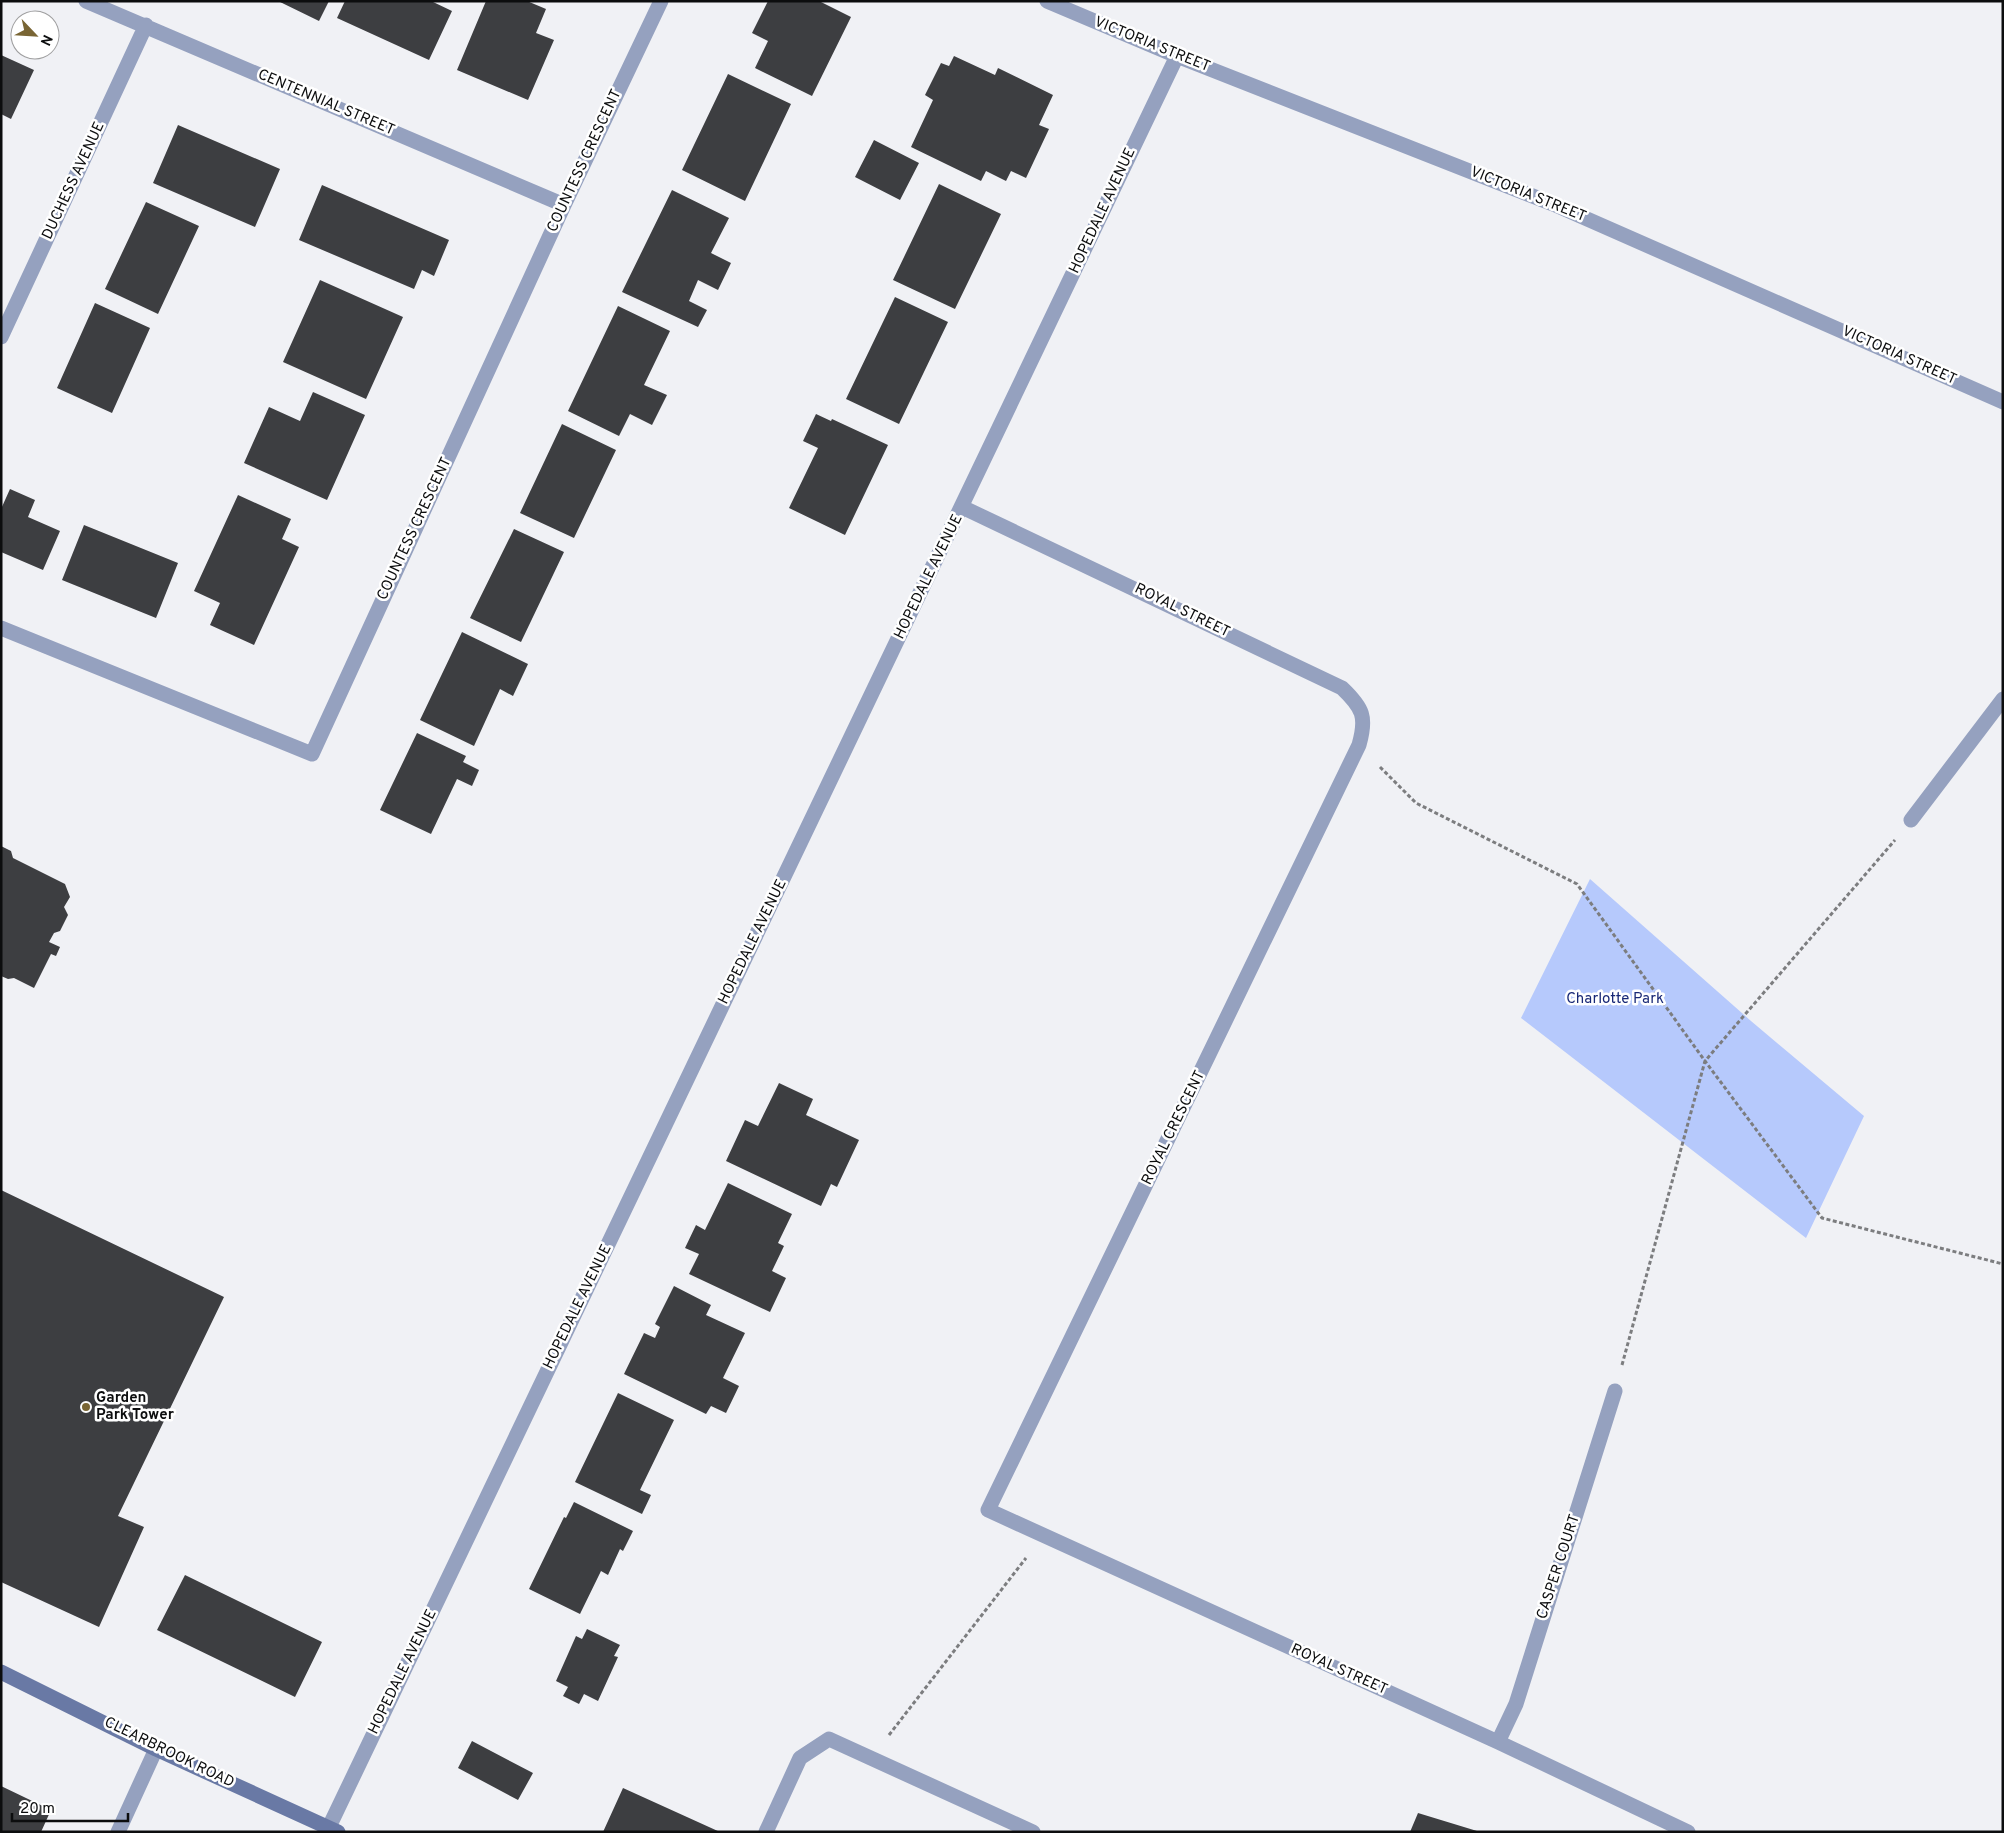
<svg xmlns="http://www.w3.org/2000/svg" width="2004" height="1833" viewBox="0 0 2004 1833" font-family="Overpass,sans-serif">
  <rect width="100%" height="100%" fill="#f0f1f5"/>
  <path fill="#b6c9fc" d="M1590,879l161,142 113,95 -58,122 -285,-220z"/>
  <path fill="#3d3e41" d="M278,1h51l-10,20z
    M345,1h86l21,10 -23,49 -92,-42z
    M486,1h41l19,8 -10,24 18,7 -26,60 -71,-30z
    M768,1h51l32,16 -39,79 -57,-28 13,-27 -16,-8z
    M1,55l33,15 -23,49 -10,-5z
    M954,56l41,19 3,-7 55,27 -14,30 10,4 -23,49 -15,-7 -5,10 -20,-10 -5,10 -70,-34 22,-47 -8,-5 16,-32 8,3z
    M728,74l63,30 -46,97 -63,-31z
    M178,125l102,44 -25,58 -102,-44z
    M874,140l45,23 -19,37 -45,-23z
    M939,184l62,30 -46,95 -62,-29z
    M322,185l127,55 -15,36 -12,-6 -8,19 -115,-49z
    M672,190l57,28 -18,35 20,10 -13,27 -20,-10 -9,21 18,9 -9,17 -76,-35z
    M146,202l53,24 -41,88 -53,-25z
    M320,280l83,37 -37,82 -83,-37z
    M895,297l53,25 -49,102 -53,-25z
    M95,303l55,25 -38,85 -55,-25z
    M618,306l52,25 -26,54 23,10 -15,30 -22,-11 -11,22 -51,-25z
    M313,392l52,23 -38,85 -83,-37 25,-56 31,14z
    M816,414l15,7 1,-2 56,26 -43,90 -56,-27 29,-60 -15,-7z
    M562,424l54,26 -42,88 -54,-25z
    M10,489l25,11 -7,17 32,14 -17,39 -42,-18v-43z
    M238,495l53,24 -9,20 17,8 -45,98 -44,-20 10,-22 -26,-12z
    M84,525l94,38 -22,55 -94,-38z
    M514,529l50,23 -43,90 -51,-24z
    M462,632l66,32 -15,32 -13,-7 -26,57 -54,-26z
    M417,733l49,23 -3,6 16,8 -7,16 -15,-7 -26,55 -51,-24z
    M1,846l10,5 2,7 52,26 5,13 -6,10 4,8 -8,16 -6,2 -5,9 11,5 -4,9 -5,-2 -17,34 -20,-10 -6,1 -7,-3z
    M779,1083l34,16 -7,16 53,25 -22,47 -6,-3 -10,22 -95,-45 19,-41 13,6z
    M728,1183l64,31 -14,29 6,3 -12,25 14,7 -16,34 -81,-38 10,-20 -14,-6 11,-23 9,5z
    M1,1190l223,107 -106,219 26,11 -45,100 -98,-45z
    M674,1286l37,19 -5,10 39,18 -22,45 16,8 -13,27 -15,-7 -5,8 -82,-40 20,-41 11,5 5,-11 -5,-3z
    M618,1393l56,27 -34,70 11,5 -9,19 -67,-32z
    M574,1502l59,29 -10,20 -3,-2 -12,26 -7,-4 -21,43 -51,-25 35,-72 2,1z
    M185,1575l137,67 -27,55 -138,-67z
    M587,1629l33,16 -6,11 4,1 -20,44 -14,-7 -5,10 -16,-8 5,-9 -12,-6 20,-45 6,3z
    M472,1741l61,32 -15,27 -60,-32z
    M1,1786l50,24 -10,22h-40z
    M623,1788l97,44h-117z
    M1418,1813l59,18v1h-67z"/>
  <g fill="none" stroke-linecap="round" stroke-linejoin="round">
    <path stroke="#7c7d7f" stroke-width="3" stroke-dasharray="4 2.5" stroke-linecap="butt" d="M1380,767l36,36 161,81 128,177 117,157 181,46
      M1622,1365l83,-304 190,-221
      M889,1735l137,-177"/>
    <path stroke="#95a1bf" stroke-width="15" d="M766,1832l34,-74 29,-19 204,93"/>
    <path stroke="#95a1bf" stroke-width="15" d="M86,1l478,204
      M1047,1l130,55 376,148 450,198
      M1,337l145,-312
      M962,507l380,181c21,20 25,29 17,57l-371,765 510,232 190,90
      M1,628l311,126 252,-549 97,-204
      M1911,820l92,-121
      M1498,1742l18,-38 99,-313
      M329,1827l848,-1771
      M118,1832l38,-83"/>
    <path stroke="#6979a5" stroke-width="15" d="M1,1672l155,77 182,83"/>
  </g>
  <circle fill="#796534" stroke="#fff" stroke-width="2" cx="86" cy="1407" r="5"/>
  <g text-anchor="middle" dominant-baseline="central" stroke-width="5" stroke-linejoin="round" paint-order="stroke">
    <g font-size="15" fill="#0c0d0e" stroke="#fff">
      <text transform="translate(1152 45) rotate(22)">VICTORIA STREET</text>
      <text transform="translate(326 103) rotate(23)">CENTENNIAL STREET</text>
      <text transform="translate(585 161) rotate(-65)">COUNTESS CRESCENT</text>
      <text transform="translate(74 181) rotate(-65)">DUCHESS AVENUE</text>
      <text transform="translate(1528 195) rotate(22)">VICTORIA STREET</text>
      <text transform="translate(1103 211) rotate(-65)">HOPEDALE AVENUE</text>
      <text transform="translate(1899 356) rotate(24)">VICTORIA STREET</text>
      <text transform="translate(415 529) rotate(-65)">COUNTESS CRESCENT</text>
      <text transform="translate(929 577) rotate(-64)">HOPEDALE AVENUE</text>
      <text transform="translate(1182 611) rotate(26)">ROYAL STREET</text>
      <text transform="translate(753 942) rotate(-64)">HOPEDALE AVENUE</text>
      <text transform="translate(1174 1128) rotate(-64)">ROYAL CRESCENT</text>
      <text transform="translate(578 1307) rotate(-64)">HOPEDALE AVENUE</text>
      <text transform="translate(1559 1567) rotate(-72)">CASPER COURT</text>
      <text transform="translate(1339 1670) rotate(24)">ROYAL STREET</text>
      <text transform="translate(403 1672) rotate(-64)">HOPEDALE AVENUE</text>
      <text transform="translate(169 1753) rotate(26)">CLEARBROOK ROAD</text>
    </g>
    <g font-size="15" fill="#182876" stroke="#fff">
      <text x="1615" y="999">Charlotte Park</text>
    </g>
    <g font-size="15" font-weight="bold" fill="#0c0d0e" stroke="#fff" text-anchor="start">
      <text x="96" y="1398">Garden<tspan x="96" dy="17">Park Tower</tspan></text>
    </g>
  </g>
  <rect width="2004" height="1833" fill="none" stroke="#0c0d0e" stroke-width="5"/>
  <g transform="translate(35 35) rotate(115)"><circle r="24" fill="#ffffff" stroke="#9e9e9f"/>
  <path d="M0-4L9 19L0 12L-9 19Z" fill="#796534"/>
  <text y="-8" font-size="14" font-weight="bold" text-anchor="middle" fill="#0c0d0e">N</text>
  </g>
  <path d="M12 1813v8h116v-8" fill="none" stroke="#0c0d0e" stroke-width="2.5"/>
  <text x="20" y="1813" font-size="15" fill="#0c0d0e" stroke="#ffffff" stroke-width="4" paint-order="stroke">20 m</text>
</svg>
